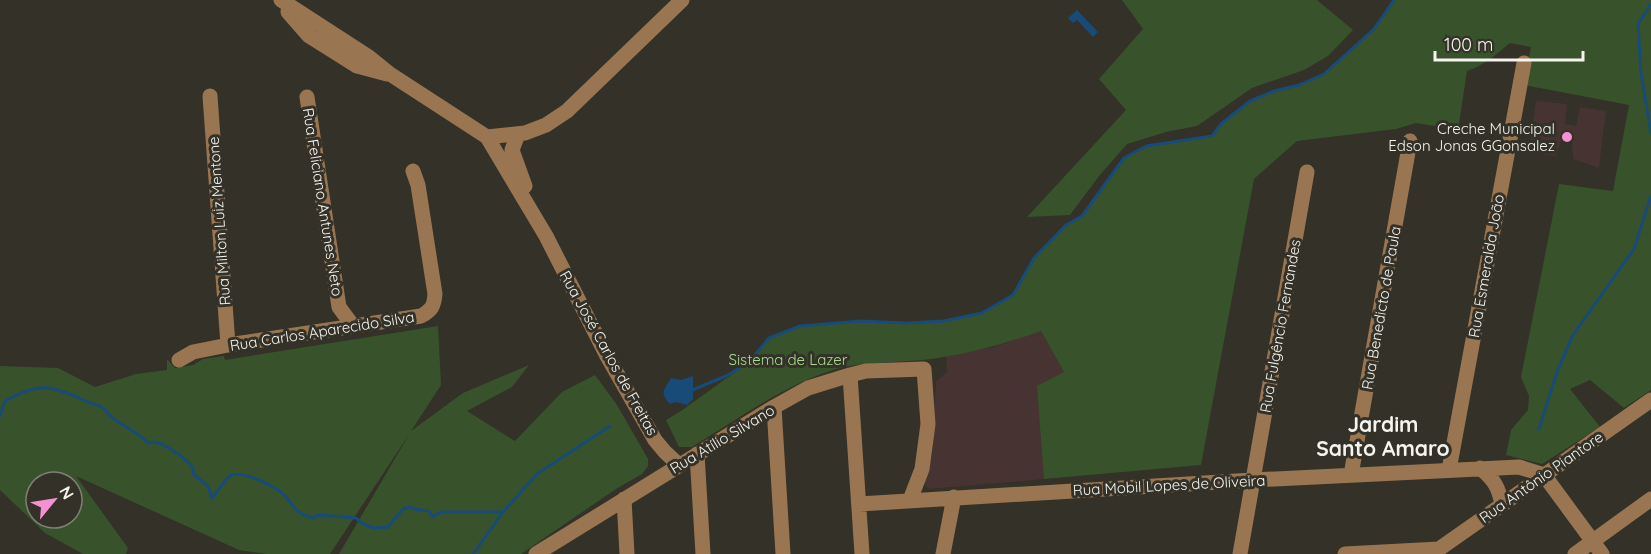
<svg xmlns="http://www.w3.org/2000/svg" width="1651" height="554" viewBox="0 0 1651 554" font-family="Quicksand,sans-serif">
  <rect width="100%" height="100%" fill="#333128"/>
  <path fill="#473331" d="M1536,101l31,3 -2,20 11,2 4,-19 26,4 -7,57 -26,-9 -1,-17 -11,-1 -5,15 -26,-3 1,-19h4l2,-10 -4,-4z
    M1041,331l23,41 -20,96v11l-115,10 -6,-6 9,-29 4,-73 11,-9 -1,-16 48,-9z"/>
  <path fill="#38532c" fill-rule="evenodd" d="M1122,0h195l36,30 -25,26 -24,14 -52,18 -55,38 -31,6 -39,12 -28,32 -29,39 -43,2 99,-107 -27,-31 44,-50z
    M1394,0h257v390l-27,18 -34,-28 -20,9 30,38 -58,37 -36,-9 5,-25 17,-20 1,-14 -8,-19 38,-193 54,7 16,-86 -105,-20 7,-38 -21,-4c-14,11 -26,23 -43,28l-9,59 -42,-7 -20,6 -99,12 -43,38 -53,286 -157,14 -7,-93 27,-14 -23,-41c-36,13 -72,23 -110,28 -30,4 -61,2 -91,9 -52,14 -102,51 -148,79h-13l-13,-27 15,-9 68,-49 20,-24 31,-12 61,-5 45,2 38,-2 38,-8 31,-18 21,-37 32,-33 16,-9 42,-58 22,-12 66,-10 9,-12 29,-23 24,-10 25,-6 25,-11 50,-45z
    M438,326l3,59 -30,46 52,-38 66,-28 -17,22 -45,24 48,30 47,-49 33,-17 22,30 31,54v7l-6,8 -26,15 -95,65h-182l71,-121 -80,121h-63l-28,-4 -163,-74 52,72 -2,6h-43l-38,-21 -45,-43v-124l58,2 37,19 41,-13 31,-4v-11l8,9 18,-3 10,-6 21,-3 1,4zM36,482h36v36h-36z"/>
  <path fill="#184b78" d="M1077,10l21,22 -5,5 -16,-17 -4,3 -5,-5z
    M693,376v23l-6,6 -11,-3 -6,2c-11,-11 -6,-14 1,-26l10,2z"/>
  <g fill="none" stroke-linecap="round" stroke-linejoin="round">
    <path stroke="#184b78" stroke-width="3" d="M1651,4l-13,20 3,49 10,60
      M690,391l36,-15 23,-14 20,-24 31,-12 61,-5 45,2 38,-2 38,-8 31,-18 21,-37 32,-33 16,-9 42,-58 22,-12 66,-10 9,-12 29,-23 24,-10 25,-6 25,-11 50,-45 20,-29
      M0,416l5,-15c32,-18 45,-17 78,-1 6,3 17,5 21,9 4,3 5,8 10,10 12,8 24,14 34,24l7,-1 7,2 18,11 12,11 2,9 14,11 4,12c6,-7 12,-17 18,-22 9,-7 39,8 48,14 17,11 11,23 36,28l4,-3 38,3 7,6 10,4 15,-1 15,-18 7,-2 4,2 15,2 4,6 8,-5h62
      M1539,429l18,-57 16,-37 61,-86 17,-53
      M473,554l30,-42 34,-38 73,-48"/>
    <path stroke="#9a7551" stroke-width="15" d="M281,0l88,57 21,17 97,63 38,-4 21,-8 21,-14 115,-111
      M288,12l21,24 35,22 13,8 30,8
      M210,96l18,249
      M307,97l32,210 14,19
      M518,134l-6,16 13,36
      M487,137l59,99 61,120 48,84 10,12 14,13
      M179,360l14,-8 35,-7 193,-29c11,-6 13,-10 14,-22l-17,-109 -5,-14
      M850,375l12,179
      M774,407l9,147
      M697,454l6,100
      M1480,468c14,11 19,20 22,37
      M1449,470l75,-407
      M1351,475l59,-334
      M624,499l3,55
      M859,504l394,-24 266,-13 25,8 58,79
      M536,554l238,-147 34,-19 42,-13 16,-4 58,-2 4,55 -6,45 -12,31
      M943,554l11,-57
      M1240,554l67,-382
      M1345,554l94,-5
      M1432,554l219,-154
      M1575,554l76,-55"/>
  </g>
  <circle fill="#f591d2" stroke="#333128" stroke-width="2" cx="1567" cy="137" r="6"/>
  <g text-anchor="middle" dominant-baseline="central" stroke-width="6" stroke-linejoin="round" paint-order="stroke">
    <g font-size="15" fill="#f5f4ee" stroke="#333128" text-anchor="end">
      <text x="1555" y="128">Creche Municipal<tspan x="1555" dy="17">Edson Jonas GGonsalez</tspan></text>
    </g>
    <g font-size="15" fill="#f5f4ee" stroke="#333128">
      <text transform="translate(323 202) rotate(81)">Rua Feliciano Antunes Neto</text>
      <text transform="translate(219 221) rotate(-94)">Rua Milton Luiz Mentone</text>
      <text transform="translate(1486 266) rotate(-80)">Rua Esmeralda João</text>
      <text transform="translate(1381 308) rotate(-80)">Rua Benedicto de Paula</text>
      <text transform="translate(1280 326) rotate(-80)">Rua Fulgêncio Fernandes</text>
      <text transform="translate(322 331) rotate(-9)">Rua Carlos Aparecido Silva</text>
      <text transform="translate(609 353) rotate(61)">Rua José Carlos de Freitas</text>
      <text transform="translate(722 439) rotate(-31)">Rua Atílio Silvano</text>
      <text transform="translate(1541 477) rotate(-35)">Rua Antônio Piantore</text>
      <text transform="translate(1169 485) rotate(-3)">Rua Mobil Lopes de Oliveira</text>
    </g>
    <g font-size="15" fill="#a5de8e" stroke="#333128">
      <text x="788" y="359">Sistema de Lazer</text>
    </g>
    <g font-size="21" font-weight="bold" fill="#f5f4ee" stroke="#333128">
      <text x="1383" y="424">Jardim<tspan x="1383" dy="24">Santo Amaro</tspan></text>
    </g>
  </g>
  <g transform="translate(54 500) rotate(60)"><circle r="28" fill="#333128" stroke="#817f77" stroke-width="1.5"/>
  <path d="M0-4.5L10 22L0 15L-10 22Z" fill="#f591d2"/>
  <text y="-9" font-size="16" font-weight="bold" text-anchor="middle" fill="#f5f4ee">N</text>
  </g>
  <path d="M1435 51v9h148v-9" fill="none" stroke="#f5f4ee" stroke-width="3"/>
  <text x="1444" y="51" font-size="18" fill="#f5f4ee" stroke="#333128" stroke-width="4.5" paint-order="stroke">100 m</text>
</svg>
